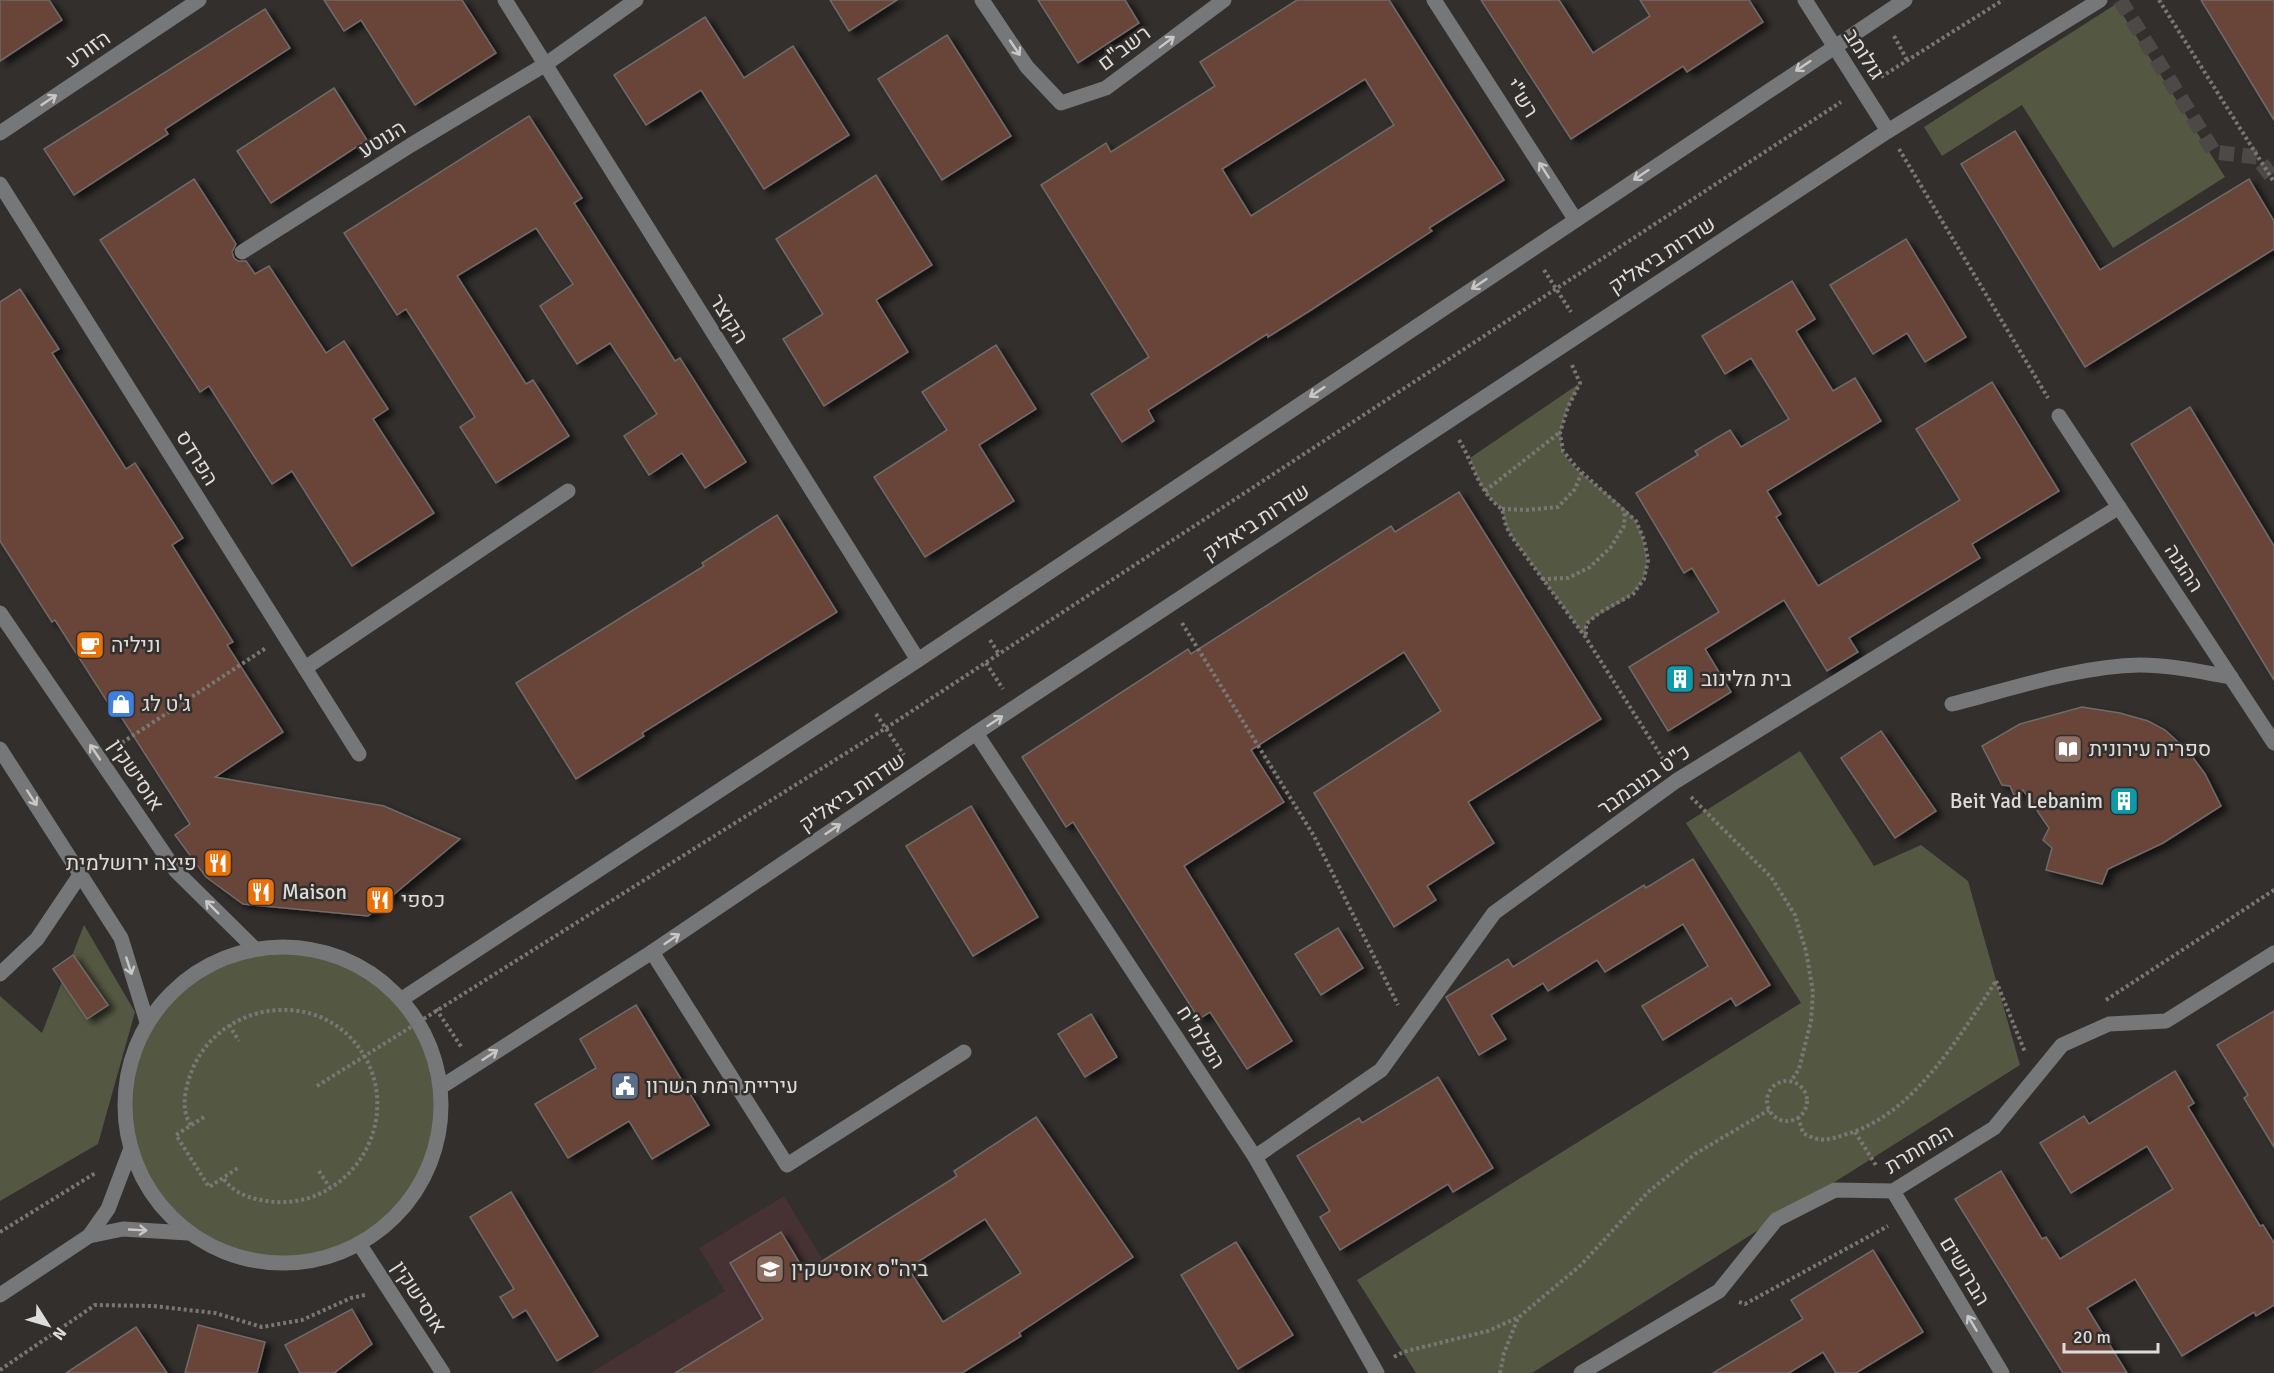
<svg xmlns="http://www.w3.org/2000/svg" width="2274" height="1373" viewBox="0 0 2274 1373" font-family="Signika,Heebo,sans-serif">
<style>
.education{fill:#463133}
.green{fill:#545741}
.building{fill:#674438;stroke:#6f6b69;stroke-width:1.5;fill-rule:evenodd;filter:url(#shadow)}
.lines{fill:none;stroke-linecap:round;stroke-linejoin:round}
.minor-tunnel{stroke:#4c4947;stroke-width:15;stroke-dasharray:15 8;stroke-linecap:butt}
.path{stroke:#7a7775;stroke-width:4;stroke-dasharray:3 3;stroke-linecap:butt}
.minor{stroke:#757778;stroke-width:15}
.oneway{stroke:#c9c8c6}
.labels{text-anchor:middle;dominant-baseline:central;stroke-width:5;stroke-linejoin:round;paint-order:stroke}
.street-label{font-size:21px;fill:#dedcda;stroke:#322f2d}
.poi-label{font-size:21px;fill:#dedcda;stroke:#322f2d;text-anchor:start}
</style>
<defs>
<filter id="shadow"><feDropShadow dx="6" dy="4" stdDeviation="3" flood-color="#0009"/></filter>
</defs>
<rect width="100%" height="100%" fill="#322f2d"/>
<polygon class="education" points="784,1196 891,1373 590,1373 725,1291 699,1248"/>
<g class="green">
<polygon points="2116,4 2225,177 2113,248 2022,105 1942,156 1924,127"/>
<path d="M1580,383C1570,403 1557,425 1562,448C1568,472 1622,498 1636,522C1642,531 1644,542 1646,553C1649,567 1644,584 1632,594C1619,606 1601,611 1586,624V638L1512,537L1506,526L1502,509C1484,496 1477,479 1470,458Z"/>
<polygon points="1800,751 1874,866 1921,845 1968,881 2020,1065 1532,1373 1416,1373 1357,1280 1801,1003 1686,823"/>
<polygon points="84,925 135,1012 98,1144 0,1201 0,996 42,1033"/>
<circle cx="283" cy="1105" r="158"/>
</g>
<g class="building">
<polygon points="0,0 49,0 62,20 0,61"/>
<polygon points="324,0 462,0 496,53 415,105 361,20 344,31"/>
<polygon points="830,0 897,0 849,31"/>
<polygon points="1038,0 1125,0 1139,23 1078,63"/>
<path d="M1297,0H1389L1504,180L1429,228L1432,231L1311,310L1268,337L1267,334L1148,410L1154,421L1122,442L1091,394L1149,357L1041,185L1106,143L1111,152L1215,86L1200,62ZM1365,79L1394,125L1251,216L1222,169Z"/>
<polygon points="1481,0 1559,0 1593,53 1650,16 1640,0 1749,0 1763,22 1687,72 1683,66 1571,139"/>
<polygon points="2201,0 2274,0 2274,120"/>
<polygon points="265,9 290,48 165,129 168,134 74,195 44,149"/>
<polygon points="705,17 744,78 793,46 849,135 764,189 701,90 646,125 614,75"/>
<polygon points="947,35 1011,136 942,180 878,79"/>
<polygon points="334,88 367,140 271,203 237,151"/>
<polygon points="529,116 582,198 574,203 675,361 680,358 746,462 705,488 682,453 649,475 624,436 657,414 610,343 577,364 540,306 573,284 536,228 457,276 526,384 533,380 569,436 496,483 460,427 475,417 406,309 397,315 344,233"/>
<polygon points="2015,131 2100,270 2249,179 2274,221 2274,249 2085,367 1961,164"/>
<polygon points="876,175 932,265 876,300 908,352 824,406 783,339 823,314 776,239"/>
<polygon points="194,179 236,244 232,252 234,258 238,261 246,261 255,274 269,266 326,353 344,341 388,409 373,419 434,513 352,566 292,471 272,484 209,386 200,392 100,240"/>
<polygon points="1906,239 1966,337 1925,362 1907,333 1873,354 1830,285"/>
<polygon points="1792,281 1815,319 1796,331 1833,391 1855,378 1881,421 1767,491 1781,514 1776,517 1818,586 1960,500 1916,429 1992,382 2059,491 1972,544 1980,558 1849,638 1858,652 1827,671 1784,600 1705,649 1731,692 1668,731 1629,667 1719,612 1692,568 1684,573 1636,493 1698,455 1695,451 1730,430 1741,447 1789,419 1751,358 1725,374 1702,336"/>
<polygon points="20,289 59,349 52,353 126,469 135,463 183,538 172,545 233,642 227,645 283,732 215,777 384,806 460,839 368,916 243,904 206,877 175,835 190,824 120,715 117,717 55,620 52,622 0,541 0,302"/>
<polygon points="996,345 1036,409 979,445 1014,501 925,557 874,477 947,430 922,392"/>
<polygon points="2190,407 2274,546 2274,680 2131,444"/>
<polygon points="1459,492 1601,719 1468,802 1494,843 1427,886 1436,900 1394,927 1314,793 1441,711 1404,652 1251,750 1284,802 1184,866 1292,1041 1247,1069 1210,1012 1199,1019 1073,822 1066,827 1022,757 1188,649 1191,654 1391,526 1395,532"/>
<polygon points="777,515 837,612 642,733 644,736 576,779 516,683 704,566 702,563"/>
<polygon points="2082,707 2120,713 2148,721 2165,730 2189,752 2205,774 2221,806 2163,843 2108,869 2102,884 2046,870 2052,848 2043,840 2049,828 2023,790 2014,795 2010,786 2002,785 1982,746 2020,724"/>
<polygon points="1881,731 1936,811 1895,838 1841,758"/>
<polygon points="971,806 1038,917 973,956 906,846"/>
<polygon points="1693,859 1770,985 1736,1006 1731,998 1663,1040 1642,1006 1708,966 1683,924 1605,972 1597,960 1548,991 1543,983 1491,1015 1506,1039 1479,1055 1446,997 1508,959 1513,967 1644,885 1646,888"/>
<polygon points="1338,928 1363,968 1321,995 1295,954"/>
<polygon points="73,955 108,1005 87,1019 53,969"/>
<polygon points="636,1005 709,1125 652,1159 629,1121 568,1158 535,1104 596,1068 580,1039"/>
<polygon points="2274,1011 2274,1147 2244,1098 2248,1095 2217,1045"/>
<polygon points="1091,1014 1117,1057 1085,1077 1058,1034"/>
<polygon points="2175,1071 2194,1103 2188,1107 2260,1226 2263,1225 2274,1243 2274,1305 2256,1316 2254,1312 2182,1356 2135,1279 2087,1308 2127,1373 2063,1373 1955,1199 2001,1171 2042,1239 2046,1237 2060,1259 2173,1189 2147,1146 2071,1193 2040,1143 2084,1116 2089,1124"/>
<polygon points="1438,1077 1493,1168 1453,1192 1448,1184 1340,1250 1320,1217 1330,1211 1297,1156 1359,1118 1362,1123"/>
<path d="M1036,1117L1133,1257L1019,1333L1021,1336L962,1373H675L763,1319L730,1263L781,1232L805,1272L957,1176L954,1171ZM985,1219L1021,1273L943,1322L908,1268Z"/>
<polygon points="511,1192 598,1336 557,1361 526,1310 513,1318 500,1297 514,1289 470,1217"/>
<polygon points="1236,1242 1293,1335 1238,1369 1181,1275"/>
<polygon points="1873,1250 1923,1332 1856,1373 1836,1373 1823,1352 1789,1373 1713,1373 1803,1319 1791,1300"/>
<polygon points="352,1309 372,1344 334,1373 300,1373 285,1345"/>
<polygon points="198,1325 265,1342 257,1373 185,1373"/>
<polygon points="136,1327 167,1373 66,1373"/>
</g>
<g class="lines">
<polyline class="minor-tunnel" points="2120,0 2214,152 2257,157 2274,180"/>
<g class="path">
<polyline points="2159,0 2274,182"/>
<polyline points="1894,36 1907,60"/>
<polyline points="1881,77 2003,0"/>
<polyline points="1899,149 2048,398"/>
<polyline points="1544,270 1571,312"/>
<polyline points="1572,365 1580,383 1568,407 1560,433 1563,451 1577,468 1636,521 1644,540 1648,560 1644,579 1633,594 1599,613 1586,624 1586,638"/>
<path d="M1459,440C1474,464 1478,492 1502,509L1506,526L1512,537L1586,638L1665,762"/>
<polyline points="1485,491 1559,433"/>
<polyline points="1502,509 1527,510 1558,507 1575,489 1582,472"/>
<polyline points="1542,579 1568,578 1590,567 1611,547 1624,526 1625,510"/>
<polyline points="1182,623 1314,836 1398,1005"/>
<polyline points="990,640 999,654"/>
<polyline points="986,663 1003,689"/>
<polyline points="876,714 904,755"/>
<polyline points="117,746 266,648"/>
<polyline points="1691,797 1771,877 1795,915 1806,951 1813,992 1811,1021 1799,1069 1791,1081"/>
<polyline points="1996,981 2025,1052"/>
<polyline points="2106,1000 2274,890"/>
<polyline points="436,1009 462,1048"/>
<polyline points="229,1025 239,1041"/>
<circle cx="1787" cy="1101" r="20"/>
<polyline points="317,1086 886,728 1841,102"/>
<polyline points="204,1117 176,1135 209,1187 238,1168"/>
<path d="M1798,1117L1803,1133C1821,1143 1828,1140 1847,1134C1914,1114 1959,1037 1996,981"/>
<path d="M191,1125C182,1112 184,1097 188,1082C210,1001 322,982 365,1057C405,1129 342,1217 261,1200C245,1197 232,1191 223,1178"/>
<polyline points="1855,1132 1877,1167"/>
<polyline points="319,1171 330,1188"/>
<polyline points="0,1232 97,1172"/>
<polyline points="1739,1302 1745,1304 1888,1226"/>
<polyline points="1394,1357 1403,1352 1488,1331 1519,1317 1581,1265 1648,1192 1695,1154 1769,1110"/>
<polyline points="0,1370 95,1305 153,1306 215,1313 262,1327 302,1320 351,1298 365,1295"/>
<polyline points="1500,1373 1504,1353 1518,1318"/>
</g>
<g class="minor">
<polyline points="505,0 918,660"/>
<polyline points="982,0 1027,67 1061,103 1106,88 1224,0"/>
<polyline points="1434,0 1575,219"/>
<polyline points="1805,0 1888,131"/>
<polyline points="0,133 199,0"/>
<polyline points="0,184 359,754"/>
<polyline points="242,252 411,145 546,64 636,0"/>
<polyline points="2059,416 2274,743"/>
<polyline points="0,613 176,871 254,948"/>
<polyline points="305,668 568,491"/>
<path d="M1952,704C2011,689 2079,666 2140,665C2171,665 2201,672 2231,677"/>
<polyline points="976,733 1255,1157 1377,1373"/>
<polyline points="0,749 121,938 147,1022"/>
<circle cx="283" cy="1105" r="158"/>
<polyline points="652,952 787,1165 964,1052"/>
<polyline points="0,974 37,939 80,875"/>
<polyline points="402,999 918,660 1905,0"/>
<polyline points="441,1087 652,952 976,733 1888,131 2100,0"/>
<polyline points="1255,1157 1381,1070 1494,913 1676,781 2119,507"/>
<polyline points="1893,1191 2002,1373"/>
<polyline points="89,1236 123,1229 188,1233"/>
<polyline points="360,1245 443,1373"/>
<polyline points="0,1295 89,1236 108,1209 130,1151"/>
<polyline points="1581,1373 1719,1291 1776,1220 1835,1190 1893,1191 1994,1128 2062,1045 2109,1024 2166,1021 2274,953"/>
</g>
</g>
<defs><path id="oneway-shaft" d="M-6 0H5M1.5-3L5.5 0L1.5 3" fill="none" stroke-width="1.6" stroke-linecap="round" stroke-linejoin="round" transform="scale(1.5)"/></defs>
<g class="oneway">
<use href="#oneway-shaft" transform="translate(1167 42) rotate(-37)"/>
<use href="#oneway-shaft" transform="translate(1015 48) rotate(56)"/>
<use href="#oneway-shaft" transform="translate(1803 66) rotate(146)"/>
<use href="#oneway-shaft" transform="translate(49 100) rotate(-34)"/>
<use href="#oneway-shaft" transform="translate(1544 170) rotate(-123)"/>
<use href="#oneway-shaft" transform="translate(1641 175) rotate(146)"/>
<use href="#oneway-shaft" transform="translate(1479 284) rotate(146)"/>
<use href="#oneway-shaft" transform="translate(1317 392) rotate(146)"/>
<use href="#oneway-shaft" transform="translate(995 721) rotate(-33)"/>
<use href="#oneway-shaft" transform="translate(95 752) rotate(-124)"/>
<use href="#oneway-shaft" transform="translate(32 798) rotate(57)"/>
<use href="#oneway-shaft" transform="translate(833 829) rotate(-34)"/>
<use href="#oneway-shaft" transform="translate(212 907) rotate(-135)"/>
<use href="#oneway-shaft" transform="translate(672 939) rotate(-34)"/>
<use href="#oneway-shaft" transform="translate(129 966) rotate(72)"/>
<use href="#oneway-shaft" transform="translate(490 1055) rotate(-33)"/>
<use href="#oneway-shaft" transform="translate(138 1230) rotate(3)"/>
<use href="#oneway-shaft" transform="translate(1972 1323) rotate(-121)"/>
</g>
<defs>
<g id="cafe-square" transform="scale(1.5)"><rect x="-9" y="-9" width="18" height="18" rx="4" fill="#e8710a" stroke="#322f2d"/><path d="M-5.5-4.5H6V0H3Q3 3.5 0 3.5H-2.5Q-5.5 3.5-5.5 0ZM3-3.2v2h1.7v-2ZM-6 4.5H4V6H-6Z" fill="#fff"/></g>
<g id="building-square" transform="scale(1.5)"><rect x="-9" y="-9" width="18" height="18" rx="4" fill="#0f9aa8" stroke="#322f2d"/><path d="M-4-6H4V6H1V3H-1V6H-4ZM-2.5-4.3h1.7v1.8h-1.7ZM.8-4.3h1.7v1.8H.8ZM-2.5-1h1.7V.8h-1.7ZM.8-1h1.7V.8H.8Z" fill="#fff"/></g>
<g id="shop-square" transform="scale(1.5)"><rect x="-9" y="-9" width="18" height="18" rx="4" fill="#3f7fe0" stroke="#322f2d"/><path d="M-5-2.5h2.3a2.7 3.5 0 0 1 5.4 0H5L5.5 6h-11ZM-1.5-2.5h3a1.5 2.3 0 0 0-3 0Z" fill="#fff"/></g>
<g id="library-square" transform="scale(1.5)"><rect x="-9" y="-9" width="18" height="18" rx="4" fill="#8d6e63" stroke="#322f2d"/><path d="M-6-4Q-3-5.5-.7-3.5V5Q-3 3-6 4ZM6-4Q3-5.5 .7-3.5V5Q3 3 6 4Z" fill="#fff"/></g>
<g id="restaurant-square" transform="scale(1.5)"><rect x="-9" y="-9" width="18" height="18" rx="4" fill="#e8710a" stroke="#322f2d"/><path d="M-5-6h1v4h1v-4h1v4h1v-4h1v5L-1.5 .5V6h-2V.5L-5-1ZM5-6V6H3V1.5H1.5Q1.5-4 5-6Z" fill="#fff"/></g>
<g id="civic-square" transform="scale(1.5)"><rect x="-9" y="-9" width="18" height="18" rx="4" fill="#5c6f8a" stroke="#322f2d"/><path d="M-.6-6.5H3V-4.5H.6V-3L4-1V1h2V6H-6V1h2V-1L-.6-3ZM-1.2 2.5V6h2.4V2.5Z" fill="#fff"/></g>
<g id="school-square" transform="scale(1.5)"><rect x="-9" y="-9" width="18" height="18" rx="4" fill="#8d6e63" stroke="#322f2d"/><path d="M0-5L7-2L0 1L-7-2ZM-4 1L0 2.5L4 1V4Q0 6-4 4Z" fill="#fff"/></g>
</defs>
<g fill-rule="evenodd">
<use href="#cafe-square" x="90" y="645"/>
<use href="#building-square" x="1680" y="679"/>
<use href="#shop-square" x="121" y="704"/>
<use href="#library-square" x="2068" y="749"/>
<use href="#building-square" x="2124" y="801"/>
<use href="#restaurant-square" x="218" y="863"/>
<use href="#restaurant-square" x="261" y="892"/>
<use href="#restaurant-square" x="380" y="900"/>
<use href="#civic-square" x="625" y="1086"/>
<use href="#school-square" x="770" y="1269"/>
</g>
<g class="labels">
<g class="street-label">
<text transform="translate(1124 48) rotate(-37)">רשב"ם</text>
<text transform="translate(88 49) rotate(-34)">הזורע</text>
<text transform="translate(1864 54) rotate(57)">גולומב</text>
<text transform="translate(1522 98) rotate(57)">רש"י</text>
<text transform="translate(382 139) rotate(-32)">הנוטע</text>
<text transform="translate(1662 255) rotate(-33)">שדרות ביאליק</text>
<text transform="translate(729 319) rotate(58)">הקוצר</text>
<text transform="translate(197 458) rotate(58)">הפרדס</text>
<text transform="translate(1256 522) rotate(-33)">שדרות ביאליק</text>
<text transform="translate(2184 568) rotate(57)">ההגנה</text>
<text transform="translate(136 775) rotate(56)">אוסישקין</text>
<text transform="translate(1644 780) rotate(-35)">כ"ט בנובמבר</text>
<text transform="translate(852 792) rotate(-34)">שדרות ביאליק</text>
<text transform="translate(1201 1037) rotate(57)">הפלמ"ח</text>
<text transform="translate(1919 1149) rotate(-31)">המחתרת</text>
<text transform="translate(1965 1271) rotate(59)">הברושים</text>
<text transform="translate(419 1297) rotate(57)">אוסישקין</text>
</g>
<g class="poi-label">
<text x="111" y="645">וניליה</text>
<text x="1701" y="679">בית מלינוב</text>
<text x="142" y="704">ג'ט לג</text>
<text x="2089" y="749">ספריה עירונית</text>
<text x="2103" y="801" text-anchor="end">Beit Yad Lebanim</text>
<text x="197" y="863" text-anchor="end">פיצה ירושלמית</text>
<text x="282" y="892">Maison</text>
<text x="401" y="900">כספי</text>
<text x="646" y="1086">עיריית רמת השרון</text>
<text x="791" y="1269">ביה"ס אוסישקין</text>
</g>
</g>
<g transform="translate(48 1325) rotate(127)" stroke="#322f2d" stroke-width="4.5" paint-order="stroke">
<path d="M0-4.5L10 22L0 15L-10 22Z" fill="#dedcda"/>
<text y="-9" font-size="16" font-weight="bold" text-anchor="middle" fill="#dedcda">N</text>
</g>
<path d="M2064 1343v9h94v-9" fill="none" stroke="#dedcda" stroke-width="3"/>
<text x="2073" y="1343" font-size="18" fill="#dedcda" stroke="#322f2d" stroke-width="4.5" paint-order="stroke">20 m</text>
</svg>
